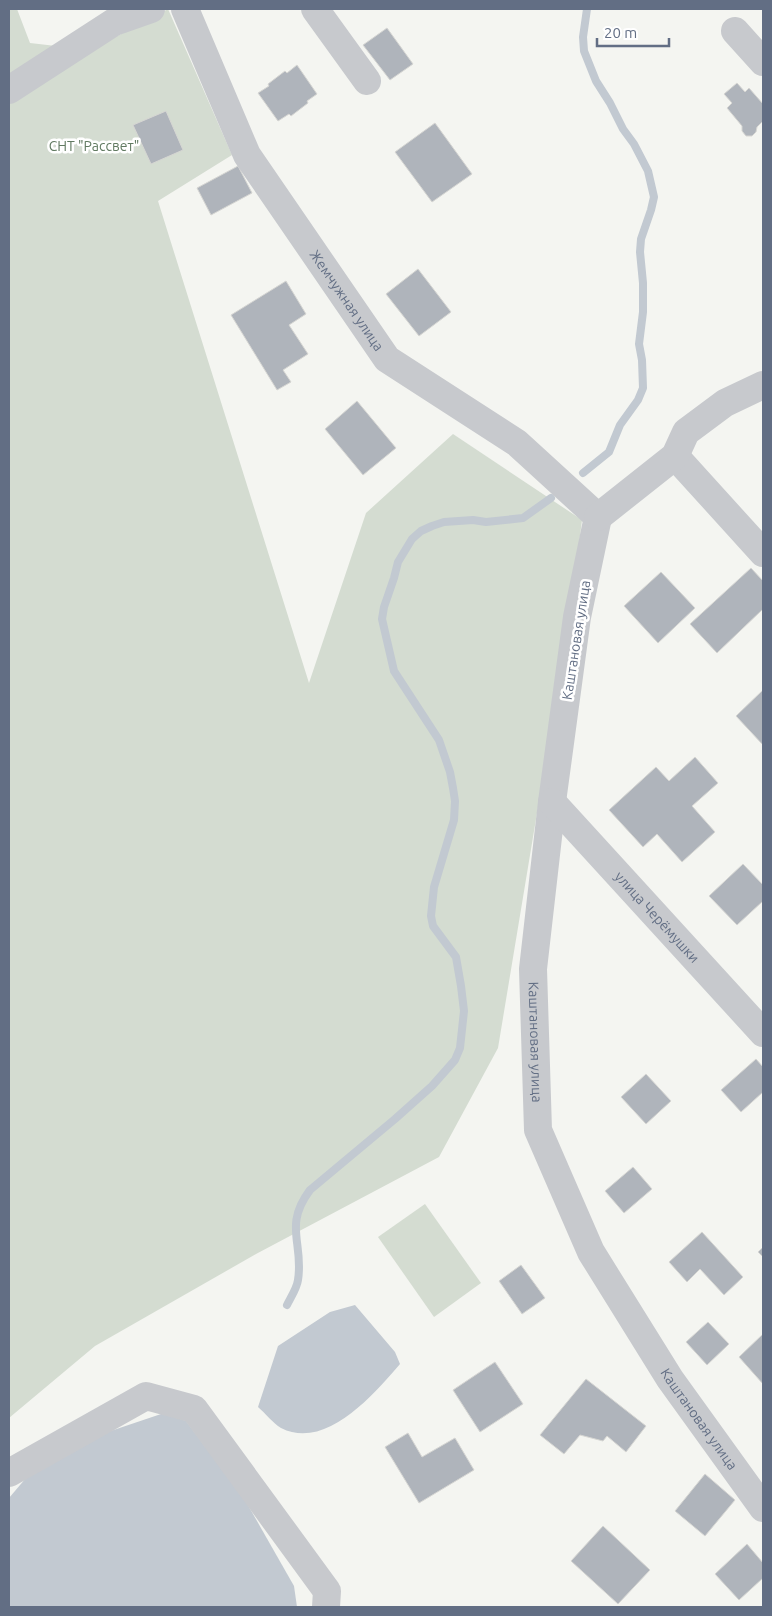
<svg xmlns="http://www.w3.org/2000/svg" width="772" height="1616" viewBox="0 0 772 1616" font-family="Ubuntu,sans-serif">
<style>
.green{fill:#d4dcd1}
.water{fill:#c2c9d1}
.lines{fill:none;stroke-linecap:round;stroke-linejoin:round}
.stream{stroke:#c2c9d1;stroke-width:8}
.building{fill:#afb4bb;stroke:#d6d6d3}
.minor{stroke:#c7c9cd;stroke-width:28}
.labels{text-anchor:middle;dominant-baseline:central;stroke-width:5;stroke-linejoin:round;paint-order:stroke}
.park-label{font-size:14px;fill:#617a61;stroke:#fff}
.street-label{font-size:14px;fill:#626e84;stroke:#fff}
</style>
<rect width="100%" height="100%" fill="#f4f5f1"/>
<g class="green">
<polygon points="9,9 17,9 30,43 91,50 168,9 232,155 158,201 309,683 366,513 453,434 582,520 571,608 498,1048 439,1157 256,1254 95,1346 9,1418"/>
<polygon points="425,1204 481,1283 434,1317 378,1237"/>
</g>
<g class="water">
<path d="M355,1305L395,1352L400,1364C374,1394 326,1451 281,1428C273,1423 265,1413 258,1407L278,1346L330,1312Z"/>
<polygon points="164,1413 186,1421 245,1500 294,1586 297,1607 9,1607 9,1498 26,1478 81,1441"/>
</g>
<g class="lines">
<g class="stream">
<polyline points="583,473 609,452 620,425 638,400 643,388 642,360 639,344 643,312 643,283 640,252 641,239 651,210 654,197 648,171 634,144 623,129 610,103 596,81 584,51 583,37 587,9"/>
<path d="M287,1305C291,1297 297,1288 298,1280C304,1243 283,1226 310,1190L395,1119L432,1086L455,1060L460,1048L464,1011L461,986L456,957L433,926L431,916L434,887L454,820L455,801L453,788L450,772L439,740L394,671L382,619L384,607L394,578L398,562L412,539L421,531L432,526L444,522L473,520L486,522L523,518L551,498"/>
</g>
</g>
<g class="building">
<polygon points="387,28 413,64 390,80 363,45"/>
<polygon points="297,65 317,94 307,101 308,103 291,116 289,114 278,121 258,93 269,86 268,84 285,71 287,73"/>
<polygon points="737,83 745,92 749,88 763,104 763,121 757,127 756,132 752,136 746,136 742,131 742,126 727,108 732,103 724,94"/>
<polygon points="166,111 183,150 151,164 133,125"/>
<polygon points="435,123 472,174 432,202 395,152"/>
<polygon points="238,166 252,193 211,215 197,188"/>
<polygon points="418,269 451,312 419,336 386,294"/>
<polygon points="286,281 306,314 289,325 308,354 283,370 291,382 277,390 231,315"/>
<polygon points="357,401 396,448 363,475 325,429"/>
<polygon points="751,568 763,581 763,609 717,653 690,624"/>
<polygon points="661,572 695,608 658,643 624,606"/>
<polygon points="763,690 763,745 736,716"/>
<polygon points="695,757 718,783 692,806 715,832 682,862 657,834 643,847 609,810 656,767 669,781"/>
<polygon points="743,864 763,885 763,901 737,925 709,896"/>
<polygon points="756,1059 763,1067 763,1092 741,1112 721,1090"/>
<polygon points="646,1074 671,1101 646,1124 621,1097"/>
<polygon points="633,1167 652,1189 624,1213 605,1191"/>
<polygon points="702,1232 743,1277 724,1295 700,1269 687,1282 669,1262"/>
<polygon points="763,1247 763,1257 758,1252"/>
<polygon points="521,1265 545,1298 522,1314 499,1281"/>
<polygon points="708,1322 729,1344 707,1365 686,1342"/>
<polygon points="763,1334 763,1384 739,1357"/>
<polygon points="495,1362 523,1404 480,1432 453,1390"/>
<polygon points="586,1379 646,1426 626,1452 607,1436 603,1441 580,1435 564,1454 540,1435"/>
<polygon points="408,1433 422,1457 455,1438 474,1470 419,1503 385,1447"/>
<polygon points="705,1474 735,1500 705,1536 675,1511"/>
<polygon points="603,1526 650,1570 618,1604 571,1561"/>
<polygon points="747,1544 763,1563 763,1578 739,1600 715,1574"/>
</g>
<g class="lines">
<g class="minor">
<path id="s1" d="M185,9L247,155L387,359L517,443L598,517"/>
<polyline points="315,9 367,81"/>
<polyline points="735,31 763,62"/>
<polyline points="9,90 114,22 151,9"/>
<polyline points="675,456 763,553"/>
<path id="s2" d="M598,517L577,617L552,802L533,969L538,1130L591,1252L670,1379L763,1508"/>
<polyline points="598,517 675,456 686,432 725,403 763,385"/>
<path id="s3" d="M552,802L763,1033"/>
<polyline points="9,1473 146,1396 194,1409 327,1591 326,1607"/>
</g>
</g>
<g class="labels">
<g class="park-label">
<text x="94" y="146">СНТ "Рассвет"</text>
</g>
<g class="street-label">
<text stroke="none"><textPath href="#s1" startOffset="335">Жемчужная улица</textPath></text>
<text transform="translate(576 640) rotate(-81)">Каштановая улица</text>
<text stroke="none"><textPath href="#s3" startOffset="156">улица Черёмушки</textPath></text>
<text stroke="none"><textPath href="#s2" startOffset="530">Каштановая улица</textPath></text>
<text stroke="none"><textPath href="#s2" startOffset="950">Каштановая улица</textPath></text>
</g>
</g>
<rect width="772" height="1616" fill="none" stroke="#626e84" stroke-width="20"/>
<path d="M597 38v8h72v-8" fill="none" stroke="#626e84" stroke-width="2.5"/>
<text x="604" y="38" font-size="15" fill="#626e84" stroke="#ffffff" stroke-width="4" paint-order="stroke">20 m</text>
</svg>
